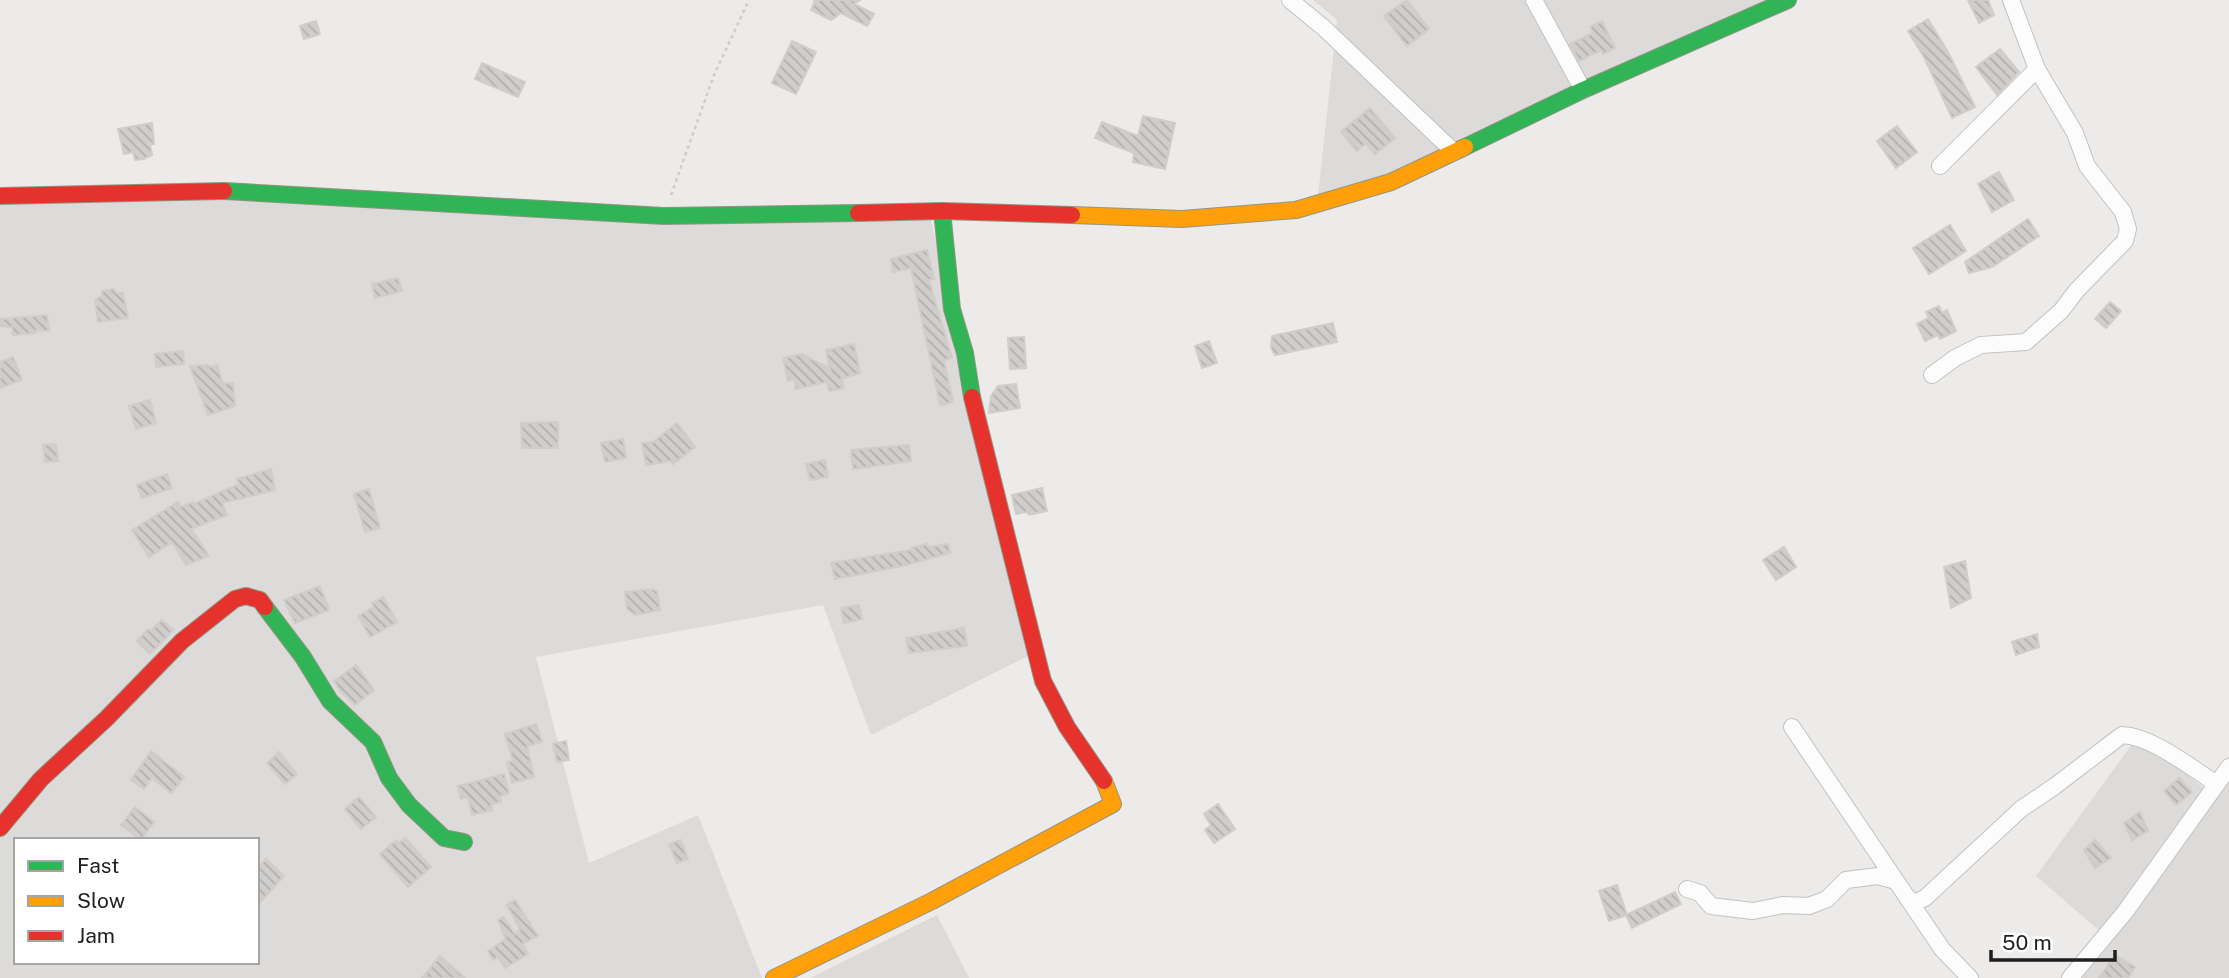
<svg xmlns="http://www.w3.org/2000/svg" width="2229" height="978" viewBox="0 0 2229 978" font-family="'Public Sans',sans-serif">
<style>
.residential{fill:#dcdbda;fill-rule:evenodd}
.building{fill:url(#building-back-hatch);stroke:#d0cdca;stroke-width:2}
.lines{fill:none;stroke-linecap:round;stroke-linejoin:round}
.street-casing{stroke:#c3c2c1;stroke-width:18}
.fast-casing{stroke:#939583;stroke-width:18}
.slow-casing{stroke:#939583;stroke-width:18}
.jam-casing{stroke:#939583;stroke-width:18}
.path{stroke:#d5cac8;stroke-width:2.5;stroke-dasharray:3.5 3.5;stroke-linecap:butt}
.street{stroke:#fcfcfc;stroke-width:16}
.fast{stroke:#30b455;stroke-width:16}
.slow{stroke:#ff9f0a;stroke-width:16}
.jam{stroke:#e5322d;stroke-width:16}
</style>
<defs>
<pattern id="building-back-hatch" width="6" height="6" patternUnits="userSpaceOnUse" patternTransform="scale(1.75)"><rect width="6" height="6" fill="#d0cecc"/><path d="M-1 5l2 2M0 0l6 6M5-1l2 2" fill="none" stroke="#b2b0af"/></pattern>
</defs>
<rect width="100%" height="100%" fill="#edebe9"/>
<g class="residential">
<polygon points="1313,0 1770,0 1389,175 1318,196 1337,20"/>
<path d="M222,200L931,220L1028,656L871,735L823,605L536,657L589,863L698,815L762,978H0V205ZM16,840H257V962H16Z"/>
<polygon points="2138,736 2214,796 2229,776 2229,978 2077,978 2109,939 2036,876"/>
<polygon points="937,915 969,978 810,978"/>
</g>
<g class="building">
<polygon points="813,0 860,0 854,4 874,14 867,26 841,13 831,20 811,10 815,1"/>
<polygon points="1407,0 1429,29 1407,46 1384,16"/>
<polygon points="1968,0 1988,0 1994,15 1979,23"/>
<polygon points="1928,19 1948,52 1975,107 1952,118 1924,57 1908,31"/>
<polygon points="316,21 320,34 304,39 300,26"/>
<polygon points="1602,21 1615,48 1603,54 1601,50 1579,61 1570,44 1593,33 1590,27"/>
<polygon points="792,41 816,52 796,94 772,83"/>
<polygon points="2000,49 2019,72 1997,95 1976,67"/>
<polygon points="482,63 525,82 518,97 475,79"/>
<polygon points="1370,108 1395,138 1375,154 1366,143 1357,151 1341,132"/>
<polygon points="1143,116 1175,123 1165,169 1133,162 1134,153 1095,138 1102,122 1138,136"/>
<polygon points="152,123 154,144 150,144 152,155 144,159 135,160 133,152 124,154 118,129"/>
<polygon points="1897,126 1917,152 1896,168 1877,141"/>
<polygon points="1999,172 2014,200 1992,212 1978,184"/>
<polygon points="2028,219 2039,236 1992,267 1969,273 1965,262"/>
<polygon points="1950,225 1966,251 1929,274 1913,248"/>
<polygon points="927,250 934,279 929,280 952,358 944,360 953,402 940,405 911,268 893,272 891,259"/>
<polygon points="398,278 402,291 375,298 372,284"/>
<polygon points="114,289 116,293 123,293 128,318 98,322 95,300 102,296 102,291"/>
<polygon points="2110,302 2121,311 2106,328 2095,319"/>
<polygon points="1939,306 1942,313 1947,310 1956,331 1940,339 1938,335 1925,341 1917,324 1929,318 1926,312"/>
<polygon points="47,315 49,331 36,330 36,333 13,335 12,327 0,326 0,319"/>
<polygon points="1333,323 1337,342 1275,355 1271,348 1272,336"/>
<polygon points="1024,337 1026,368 1010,369 1008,338"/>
<polygon points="1209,341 1217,363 1202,368 1195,346"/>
<polygon points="854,344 860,373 841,379 844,388 829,391 827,382 796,389 794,379 788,381 783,358 802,354 830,369 826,350"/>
<polygon points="183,351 184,364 156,367 155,354"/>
<polygon points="13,357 22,380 0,388 0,362"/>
<polygon points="208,365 210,367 217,365 223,384 233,383 235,406 208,415 190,366"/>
<polygon points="1016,384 1020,408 989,413 991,396 998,386"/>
<polygon points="150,400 156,423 136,429 129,406"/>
<polygon points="558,422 558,448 522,448 521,423"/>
<polygon points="677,423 695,447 673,464 671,461 646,465 642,443 653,442"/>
<polygon points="623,439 626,458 605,462 601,443"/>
<polygon points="56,444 58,461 45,462 43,445"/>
<polygon points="909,445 911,461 853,469 851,450"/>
<polygon points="825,460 828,477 810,480 806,464"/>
<polygon points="271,469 275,490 222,503 227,515 191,529 209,556 186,565 172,542 149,557 132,530 178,502 180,507 193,502 194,504 239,484 237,479"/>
<polygon points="167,474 172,488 142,498 137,485"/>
<polygon points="1042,488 1047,511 1029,515 1027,512 1016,514 1012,495"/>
<polygon points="369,489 380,528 365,532 354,494"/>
<polygon points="927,544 928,547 948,544 950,553 902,566 835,579 831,563 911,550 911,548"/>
<polygon points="1784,547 1796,567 1776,580 1763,560"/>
<polygon points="1965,561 1971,598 1951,608 1944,567"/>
<polygon points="320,586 329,610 295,623 284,600"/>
<polygon points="652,589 657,591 660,610 635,615 627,609 625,592"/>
<polygon points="383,597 397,622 370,637 358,616 374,607 372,603"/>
<polygon points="859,605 862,619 844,623 841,608"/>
<polygon points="162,620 173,630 150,654 137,641 148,629 150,631"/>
<polygon points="964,628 967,646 909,653 906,638"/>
<polygon points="2037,634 2039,647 2016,655 2012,642"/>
<polygon points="356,665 374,690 355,705 341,692 334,681"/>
<polygon points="536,724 542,742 527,746 534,777 512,783 507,762 513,761 505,734"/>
<polygon points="566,741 569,760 557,762 553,744"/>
<polygon points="151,751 184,777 171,793 152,778 144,789 131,780"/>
<polygon points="279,752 297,774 285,784 267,763"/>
<polygon points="504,774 509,793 500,796 501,802 491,804 492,810 472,815 468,797 461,799 458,786"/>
<polygon points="2179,778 2192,792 2176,805 2164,791"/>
<polygon points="359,797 376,817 361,829 345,809"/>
<polygon points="1218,804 1235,829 1214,843 1205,830 1211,825 1204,814"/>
<polygon points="135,807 154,822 141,840 121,825"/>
<polygon points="2140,812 2148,831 2132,840 2124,823"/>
<polygon points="405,838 431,867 408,887 380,854 396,840 399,843"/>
<polygon points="681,840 688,859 677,863 669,844"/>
<polygon points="2095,840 2111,858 2095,868 2084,850"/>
<polygon points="266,859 284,876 257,906 257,868"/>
<polygon points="1617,885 1627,915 1609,921 1599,891"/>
<polygon points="1675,892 1681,904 1632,928 1626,915"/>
<polygon points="515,900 538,936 522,944 528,954 505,968 498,957 493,960 488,951 506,939 498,920 504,917 515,934 520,930 507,905"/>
<polygon points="2115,955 2135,967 2128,978 2099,978"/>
<polygon points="440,956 465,978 422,978"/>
</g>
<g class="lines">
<g class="street-casing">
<g id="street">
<polyline points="1290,0 1324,28 1454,152"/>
<polyline points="1534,0 1583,90"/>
<polyline points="1940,166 2037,69"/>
<polyline points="1932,375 1955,358 1981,345 2026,342 2061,311 2077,290 2125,241 2128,229 2123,212 2087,166 2075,133 2037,69 2011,0"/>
<polyline points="1792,727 1942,949 1970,978"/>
<polyline points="1687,889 1700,893 1711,906 1753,911 1783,905 1809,906 1827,899 1846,880 1878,876 1896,881"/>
<path d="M1908,899L1916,902L1925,898L2021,809L2055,786L2122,735C2152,736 2191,768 2217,784"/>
<polyline points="2070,978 2125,912 2229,767"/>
</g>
</g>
<g class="fast-casing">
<g id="fast">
<polyline points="1465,147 1583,90 1788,0"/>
<polyline points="224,191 664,216 858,213"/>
<polyline points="942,211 952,309 965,353 972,397"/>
<polyline points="265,607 303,657 330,701 373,742 389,778 409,805 444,838 464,842"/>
</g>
</g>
<g class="slow-casing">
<g id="slow">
<polyline points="1072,215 1182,219 1296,210 1391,182 1465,147"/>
<polyline points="774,978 932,901 1113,804 1104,781"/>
</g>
</g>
<g class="jam-casing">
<g id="jam">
<polyline points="0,196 224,191"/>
<polyline points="858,213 942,211 1072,215"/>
<polyline points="972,397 1043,681 1067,727 1104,781"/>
<polyline points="0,828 41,779 107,718 182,641 235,599 246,596 260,600 265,607"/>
</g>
</g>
<polyline class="path" points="671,195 714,75 749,0"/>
<use href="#street" class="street"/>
<use href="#fast" class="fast"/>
<use href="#slow" class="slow"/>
<use href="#jam" class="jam"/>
</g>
<rect x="14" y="838" width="245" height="126" fill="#ffffff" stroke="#a5a5a5" stroke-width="2"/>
<rect x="28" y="861" width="35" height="10" fill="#30b455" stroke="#a5a5a5" stroke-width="2"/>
<text x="77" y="873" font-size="21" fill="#1f1f1f">Fast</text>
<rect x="28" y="896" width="35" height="10" fill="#ff9f0a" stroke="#a5a5a5" stroke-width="2"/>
<text x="77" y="908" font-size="21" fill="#1f1f1f">Slow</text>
<rect x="28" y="931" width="35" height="10" fill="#e5322d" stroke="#a5a5a5" stroke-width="2"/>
<text x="77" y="943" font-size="21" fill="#1f1f1f">Jam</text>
<path d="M1991 950v10h124v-10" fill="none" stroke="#1f1f1f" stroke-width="3.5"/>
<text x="2002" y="950" font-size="21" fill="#1f1f1f" stroke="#ffffff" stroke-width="5" paint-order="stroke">50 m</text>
</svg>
